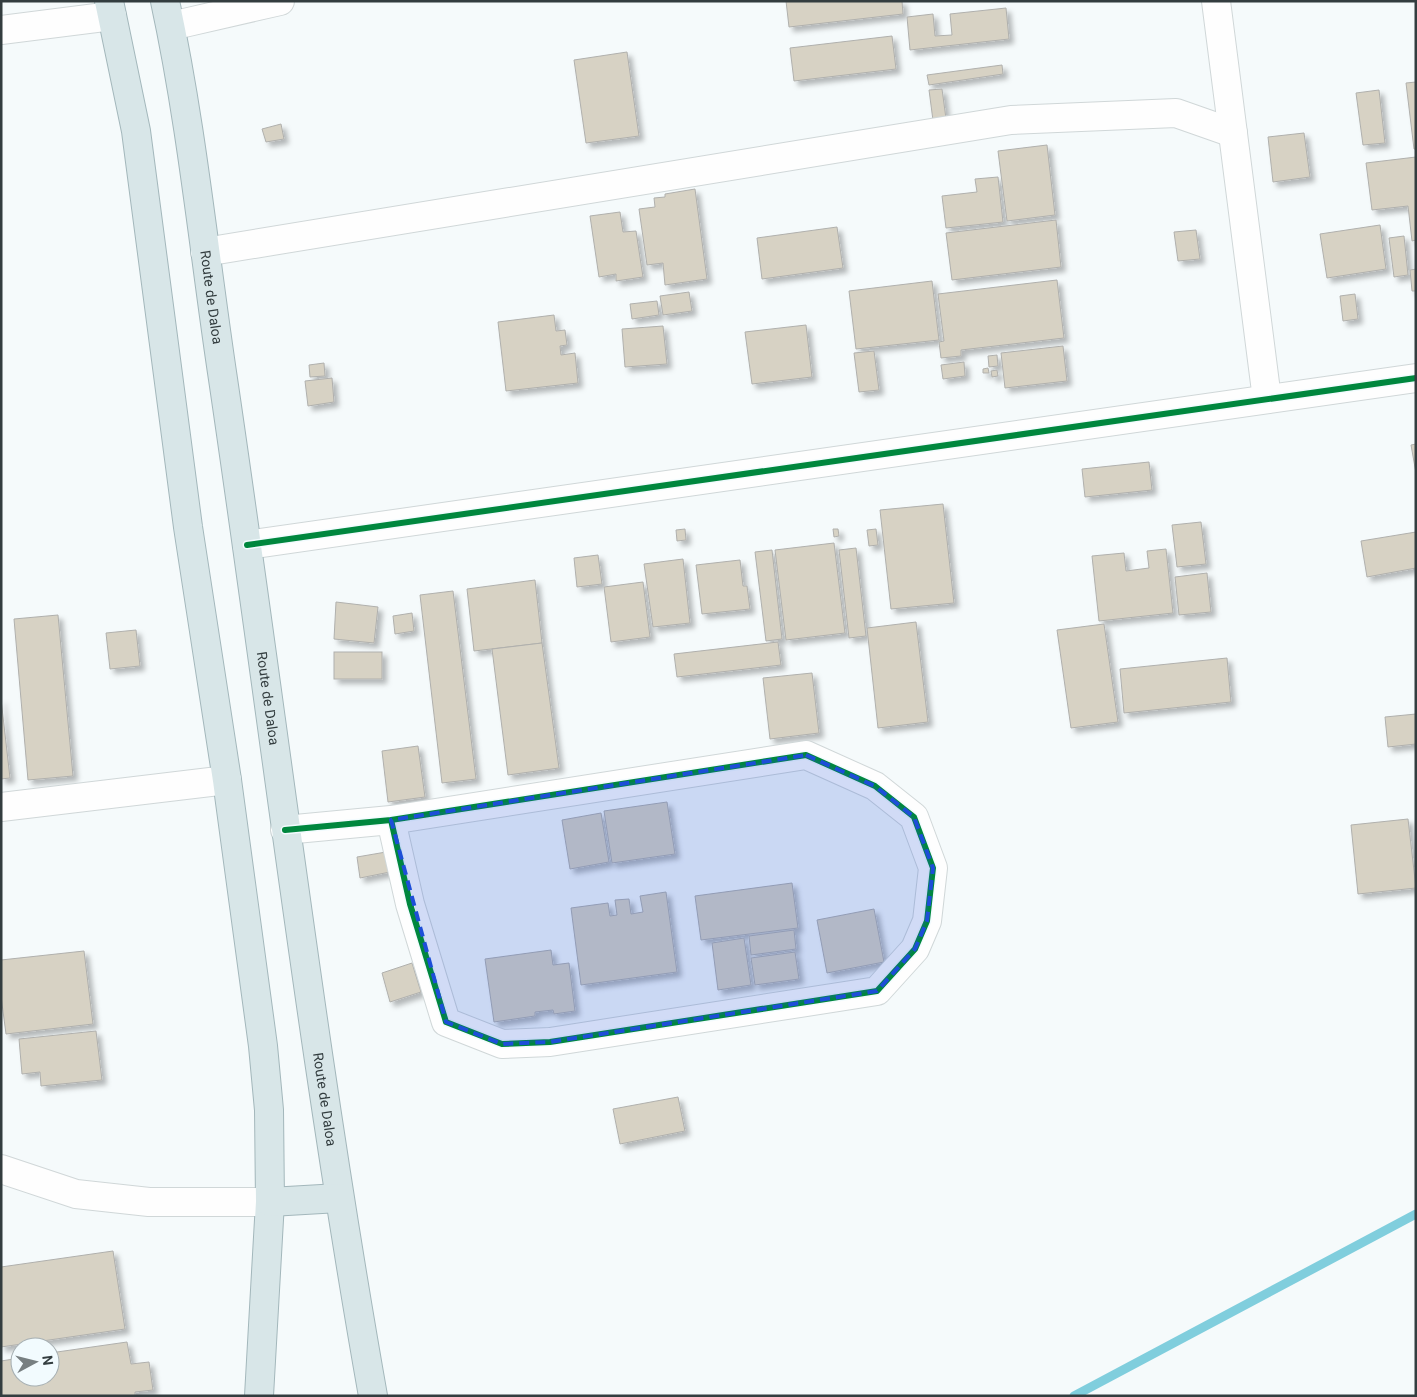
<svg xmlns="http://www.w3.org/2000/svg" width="1417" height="1397" viewBox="0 0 1417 1397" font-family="Roboto,sans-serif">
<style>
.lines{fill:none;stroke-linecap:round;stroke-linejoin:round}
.stream{stroke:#80cedd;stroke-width:9}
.building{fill:#d7d2c4;stroke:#b0b0ad;filter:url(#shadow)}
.minor-casing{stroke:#d0d7d8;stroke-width:30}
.trunk-casing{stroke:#a3b7bb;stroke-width:30}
.minor{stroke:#fefefe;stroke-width:28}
.trunk{stroke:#d8e6e8;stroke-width:28}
.cycleway-casing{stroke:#f2fbfe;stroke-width:9}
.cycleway{stroke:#00873e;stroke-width:6}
.marked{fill:#1d4ed8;fill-opacity:0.2;stroke:#1d4ed8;stroke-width:4;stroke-dasharray:10 6;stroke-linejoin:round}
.labels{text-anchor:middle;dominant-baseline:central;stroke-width:4;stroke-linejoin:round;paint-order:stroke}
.street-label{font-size:14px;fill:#333d3f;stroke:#f2fbfe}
</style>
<defs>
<filter id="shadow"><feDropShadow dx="4.5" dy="4.5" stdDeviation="2.5" flood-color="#0004"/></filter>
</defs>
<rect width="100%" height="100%" fill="#f5fafb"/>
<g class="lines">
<polyline class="stream" points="1074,1396 1416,1214"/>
</g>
<g class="building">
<polygon points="786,1 902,1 903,14 789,27"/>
<polygon points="1006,8 1009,39 910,50 907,17 933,14 935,36 952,35 950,14"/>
<polygon points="892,36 896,69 794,81 790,48"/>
<polygon points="627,52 639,136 586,143 574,60"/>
<polygon points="1002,65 1003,74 929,85 927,75"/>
<polygon points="1416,82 1416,149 1414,149 1406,83"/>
<polygon points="942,89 947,126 934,128 929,90"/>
<polygon points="1379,90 1385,143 1363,145 1356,93"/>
<polygon points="281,124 284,139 266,142 262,129"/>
<polygon points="1304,133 1310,177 1273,182 1268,137"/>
<polygon points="1047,145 1055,215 1007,221 998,151"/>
<polygon points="1416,157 1416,240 1412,241 1408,206 1372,210 1366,163"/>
<polygon points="998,177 1003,222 946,228 942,196 977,192 975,179"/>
<polygon points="695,189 707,279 665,285 663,263 647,265 639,209 655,207 654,198 665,197 665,194"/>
<polygon points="620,212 623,232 636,231 643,277 616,281 616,274 599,277 590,216"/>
<polygon points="1056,220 1061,267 952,280 946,233"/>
<polygon points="1380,225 1386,269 1327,278 1320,234"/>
<polygon points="837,227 843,268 762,279 757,238"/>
<polygon points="1196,230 1200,259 1178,261 1174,232"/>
<polygon points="1404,236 1408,275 1394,277 1389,238"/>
<polygon points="1416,269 1416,291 1412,291 1410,270"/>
<polygon points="1057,280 1064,338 961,350 961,356 941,358 939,342 944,341 938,294"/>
<polygon points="932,281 939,340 856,349 849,291"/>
<polygon points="689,292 692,311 663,315 660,296"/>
<polygon points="1355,294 1358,319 1343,321 1340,296"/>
<polygon points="657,301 659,315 632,319 630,304"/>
<polygon points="554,315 556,331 565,330 567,345 560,346 561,355 575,353 578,383 506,391 498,322"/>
<polygon points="806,325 812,377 752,384 745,332"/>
<polygon points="663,326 667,364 625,367 622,329"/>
<polygon points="1063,346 1067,381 1005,388 1001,353"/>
<polygon points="874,351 879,390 859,392 854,353"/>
<polygon points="997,355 998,366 989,367 988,356"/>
<polygon points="964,362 965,376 943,379 941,365"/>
<polygon points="324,363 325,376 310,377 309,365"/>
<polygon points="988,368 989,373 983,373 983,369"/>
<polygon points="997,370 998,376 992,377 991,371"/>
<polygon points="332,378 334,402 308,406 305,381"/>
<polygon points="1416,444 1416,473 1411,445"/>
<polygon points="1149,462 1152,490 1085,497 1082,469"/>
<polygon points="943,504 954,603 891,609 880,510"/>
<polygon points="1201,522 1206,564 1177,567 1172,525"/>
<polygon points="685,529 686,540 677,541 676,530"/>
<polygon points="833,529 838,529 839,536 834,537"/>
<polygon points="876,529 878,545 869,546 867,530"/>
<polygon points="1416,532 1416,568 1367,577 1361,541"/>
<polygon points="834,543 845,633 786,640 775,550"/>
<polygon points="856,548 866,636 849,638 839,550"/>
<polygon points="1166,549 1173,613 1099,621 1092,556 1124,553 1126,571 1149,568 1147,551"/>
<polygon points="772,550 782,639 766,641 755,552"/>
<polygon points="598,555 602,584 577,587 574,558"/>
<polygon points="683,559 690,623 653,627 644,564"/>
<polygon points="740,560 743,586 747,586 750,609 702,614 696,565"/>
<polygon points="1207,573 1211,612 1179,615 1175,577"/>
<polygon points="535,580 542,643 474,651 467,589"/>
<polygon points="643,582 650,637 611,642 604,587"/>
<polygon points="453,591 476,779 442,783 420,595"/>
<polygon points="336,602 378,607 374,643 334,639"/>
<polygon points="412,613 414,631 395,634 393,616"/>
<polygon points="58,615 73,776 28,780 14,619"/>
<polygon points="916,622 928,722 878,728 867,628"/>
<polygon points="1104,624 1118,722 1071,728 1057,630"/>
<polygon points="136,630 140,666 110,669 106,633"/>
<polygon points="778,642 781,665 677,677 674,654"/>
<polygon points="542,643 559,768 508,775 492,649"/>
<rect x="334" y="652" width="48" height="27"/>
<polygon points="1227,658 1231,702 1124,713 1120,669"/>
<polygon points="812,673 819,733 770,739 763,678"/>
<polygon points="1,699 10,778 1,779"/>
<polygon points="1416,714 1416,744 1388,747 1385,717"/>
<polygon points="418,746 425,797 388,802 382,751"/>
<polygon points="667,802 675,854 612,863 604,811"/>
<polygon points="601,813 609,862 570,869 562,820"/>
<polygon points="1408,819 1416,888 1358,894 1351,825"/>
<polygon points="386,852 390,872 360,878 357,857"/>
<polygon points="792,883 798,928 701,940 695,896"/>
<polygon points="666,892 677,972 581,985 571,908 608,903 610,916 617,915 615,900 629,899 631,914 643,912 640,896"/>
<polygon points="874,909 884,962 827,973 817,920"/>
<polygon points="794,930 796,949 751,955 749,936"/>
<polygon points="744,938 751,985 718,990 712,943"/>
<polygon points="551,950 553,965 569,963 575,1011 554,1014 553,1010 535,1012 535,1016 494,1022 485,959"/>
<polygon points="84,951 93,1024 6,1034 1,996 1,960"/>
<polygon points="795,952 799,979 755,985 751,958"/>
<polygon points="412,963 421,992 390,1002 382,973"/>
<polygon points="96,1031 102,1080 41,1086 40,1072 22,1074 19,1039"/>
<polygon points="678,1097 685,1131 620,1144 613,1109"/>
<polygon points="113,1251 125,1329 1,1347 1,1267"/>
<polygon points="127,1342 131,1364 149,1362 153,1390 135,1392 135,1396 1,1396 1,1361 20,1358 20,1377 50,1377 50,1353"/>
</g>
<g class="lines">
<g class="minor-casing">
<g id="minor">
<polyline points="1216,1 1267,399"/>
<polyline points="171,26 280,1"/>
<polyline points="1,30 112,16"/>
<polyline points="205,252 1011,120 1176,113 1233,133"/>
<polyline points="247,545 1416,378"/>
<polyline points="1,807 227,780"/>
<polyline points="285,830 391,820 410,904 446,1022 502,1044 550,1042 877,991 915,949 927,921 933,868 914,817 875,786 806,755 391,820"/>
<polyline points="1,1169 76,1194 149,1202 270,1202"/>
</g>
</g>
<g class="trunk-casing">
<g id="trunk">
<polyline points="109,1 136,131 188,527 227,780 263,1046 269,1110 270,1202 259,1396"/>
<path id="s1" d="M165,1C192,126 204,253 223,379C273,718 313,1058 373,1396"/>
<polyline points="270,1202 339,1198"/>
</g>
</g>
<use href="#minor" class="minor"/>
<use href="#trunk" class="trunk"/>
<g class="cycleway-casing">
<g id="cycleway">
<polyline points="247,545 1416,378"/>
<polyline points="285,830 391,820 410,904 446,1022 502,1044 550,1042 877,991 915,949 927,921 933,868 914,817 875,786 806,755 391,820"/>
</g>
</g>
<use href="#cycleway" class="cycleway"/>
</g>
<path class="marked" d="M806,755L875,786L914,817L933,868L927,921L915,949L877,991L550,1042L502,1044L446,1022L391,820Z"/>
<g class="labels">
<g class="street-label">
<text stroke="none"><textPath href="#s1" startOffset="300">Route de Daloa</textPath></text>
<text stroke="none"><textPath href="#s1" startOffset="705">Route de Daloa</textPath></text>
<text stroke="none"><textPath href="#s1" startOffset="1110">Route de Daloa</textPath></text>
</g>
</g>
<rect width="1417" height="1397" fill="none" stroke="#333d3f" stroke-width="5"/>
<g transform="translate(35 1362) rotate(83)"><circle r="24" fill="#f2fbfe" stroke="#a6afb2"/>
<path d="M0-4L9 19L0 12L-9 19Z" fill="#777f81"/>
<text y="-8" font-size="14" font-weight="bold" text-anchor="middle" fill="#333d3f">N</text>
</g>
</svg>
